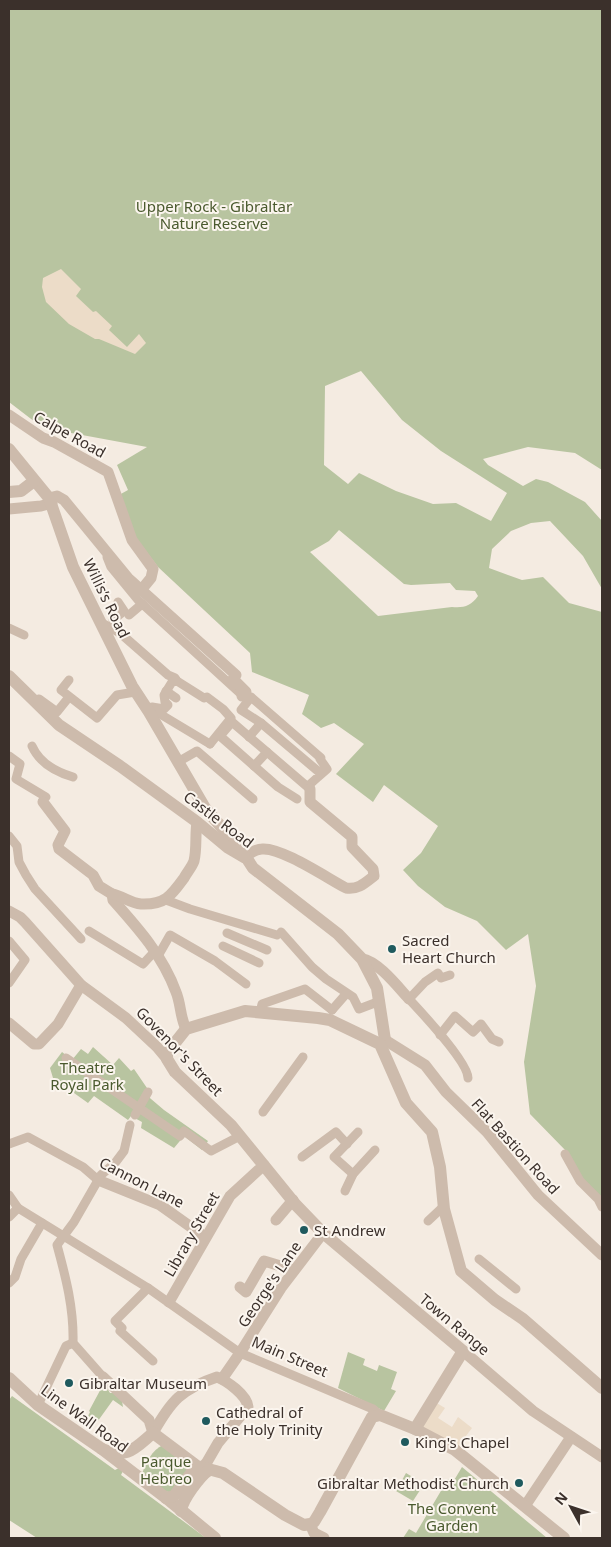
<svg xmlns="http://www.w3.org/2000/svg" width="611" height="1547" viewBox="0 0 611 1547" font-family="'Noto Sans',sans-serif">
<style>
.green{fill:#b8c4a0;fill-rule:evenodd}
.plaza{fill:#ecdcc8}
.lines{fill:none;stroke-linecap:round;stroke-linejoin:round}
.pedestrian{stroke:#cdbbac;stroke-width:9}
.minor{stroke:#cdbbac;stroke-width:11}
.tertiary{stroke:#cdbbac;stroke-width:12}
.poi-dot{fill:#1f5a5e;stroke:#fbf5ee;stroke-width:2}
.labels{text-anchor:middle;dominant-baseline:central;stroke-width:4;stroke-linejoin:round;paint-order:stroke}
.park-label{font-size:15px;fill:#4a5a2e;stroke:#fbf5ee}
.street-label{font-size:15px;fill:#3b302b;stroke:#fbf5ee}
.poi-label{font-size:15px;fill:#3b302b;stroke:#fbf5ee;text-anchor:start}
</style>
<rect width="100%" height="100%" fill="#f4ebe1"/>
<g class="green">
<path d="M9,9H602V470L575,453L528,447L483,459L488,465L523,486L536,479L548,482L585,502L602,521V589L583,556L550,521L531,523L511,531L492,549L489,568L522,580L543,577L569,603L602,612V1201L583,1181L567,1152L530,1114L524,1062L536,986L528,934L506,950L477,921L445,907L418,886L403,870L421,853L438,826L384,785L373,802L336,774L364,744L334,723L321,728L302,714L309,695L252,672L250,653L158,567L136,538L119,495L128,490L117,465L147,447L55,430L35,422L9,402ZM361,371L402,420L441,451L507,493L491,521L456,503L433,504L396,491L359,473L348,484L324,465L325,386ZM339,530L404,584L411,585L450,583L456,590L475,591L478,596C471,606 464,608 452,607L378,616L310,552L329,541Z"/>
<polygon points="93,1047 113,1065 119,1058 131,1071 134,1069 147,1088 144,1093 164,1110 208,1141 202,1150 184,1136 174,1148 141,1128 142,1122 131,1116 128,1120 94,1096 88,1103 53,1078 50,1068 62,1052 72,1060 81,1049 88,1054"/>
<polygon points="348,1352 365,1359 363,1365 377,1371 379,1365 397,1372 391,1389 396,1391 384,1411 338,1388"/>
<polygon points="104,1383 110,1393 114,1393 122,1401 123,1407 113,1400 95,1425 87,1418 90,1412 89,1411"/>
<polygon points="12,1396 115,1470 119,1468 123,1471 121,1475 206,1538 37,1538 9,1520 9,1400"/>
<path d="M163,1445L187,1462L189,1471L173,1493L164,1491L142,1474C146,1462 152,1450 163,1445Z"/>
<polygon points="462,1467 547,1538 403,1538 409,1529 416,1533 448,1479 453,1482"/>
<polygon points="406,1473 424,1484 413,1501 396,1491"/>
</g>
<g class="plaza">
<polygon points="61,269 81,289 76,296 93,312 96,311 112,326 109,330 127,347 139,334 146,343 135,354 99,339 95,339 69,324 46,302 42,287 43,278"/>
<polygon points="435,1402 445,1408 438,1418 452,1427 458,1417 472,1428 459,1445 452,1444 421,1428"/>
</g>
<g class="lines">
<g class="pedestrian">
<polyline points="107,557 111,567 138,600 242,695"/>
<polyline points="129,615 142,604"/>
<polyline points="100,622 120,633 168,675 175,678 177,681 204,698 207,697 223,709 231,718 210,744"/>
<polyline points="9,628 24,635"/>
<polyline points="116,630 113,620 124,611 118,602"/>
<polyline points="69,680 61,690 97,718 117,695 135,692"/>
<polyline points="166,691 176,698"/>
<polyline points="39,699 57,712 69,697"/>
<polyline points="152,707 164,709 168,705 165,702 164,695 172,682 177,681"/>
<polyline points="147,709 160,714 210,744"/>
<polyline points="249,737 261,723"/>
<path d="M32,746C39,762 56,772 73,777"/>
<polyline points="9,756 20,764 16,779 46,797"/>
<polyline points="178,762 197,751 253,799"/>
<polyline points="254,766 267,752"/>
<polyline points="308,786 318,777 319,776 327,769 320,759 321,758 251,697 241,710 261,723 319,772 319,776"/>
<polyline points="297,799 278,787 220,736 232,722 310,789"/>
<polyline points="9,836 17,846 19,862 26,875 35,889 81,939"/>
<polyline points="166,900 190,909 277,935"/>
<polyline points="89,931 143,964 155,951"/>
<polyline points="281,932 312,967 326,979 353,997 359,1009 380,1001"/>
<polyline points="227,933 267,950"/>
<polyline points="9,941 25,960 9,983"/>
<polyline points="223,946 259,963"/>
<polyline points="158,956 170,935 215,961 246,984"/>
<path d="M450,975L441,978L438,973L425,982L409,999C422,1013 468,1062 468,1078"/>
<polyline points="332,1010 346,994"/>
<polyline points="260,1013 262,1004 305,989 332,1010"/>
<polyline points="440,1035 455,1016 473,1032 481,1024 492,1039 499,1042"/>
<polyline points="66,1058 180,1136 184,1131 211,1151 240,1136"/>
<polyline points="263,1112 303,1057"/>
<polyline points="135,1115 148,1092"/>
<polyline points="9,1144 28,1137 83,1167 98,1180"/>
<polyline points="565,1154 580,1181 598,1199 602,1207"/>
<polyline points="302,1157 336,1132 347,1144"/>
<polyline points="353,1174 334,1157 358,1132"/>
<polyline points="345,1191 353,1174 375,1150"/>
<polyline points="9,1195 18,1208 148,1288 240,1353 373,1409 380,1415"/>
<polyline points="9,1217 18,1208"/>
<polyline points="428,1221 444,1206"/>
<polyline points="479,1259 516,1289"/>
<polyline points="9,1283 15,1277 21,1259 42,1223"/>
<polyline points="148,1288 115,1321 122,1328 120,1331 153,1361"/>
<path d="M103,1377L73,1343C74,1309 66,1278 57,1245L74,1222L101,1175L115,1163L124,1151L130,1125"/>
<polyline points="38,1405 66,1346 73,1343"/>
</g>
<g class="minor">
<polyline points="9,415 43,438 54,442 108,472 132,540 153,569 151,578 142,589"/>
<polyline points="49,498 57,496 64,500 128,578 236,675 233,679 246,692 242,696"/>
<polyline points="9,509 41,506 52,503"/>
<path d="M43,802L65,831L58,845L59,849L93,875L99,886L112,894L113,900C138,928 163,956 176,992C181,1004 180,1017 186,1029"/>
<path d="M245,857C250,853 256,849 262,849C281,847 327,878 346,888C358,890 365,883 374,876L373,869L352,847V837L310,802V789"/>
<path d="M112,894C123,896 130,903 141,904C165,905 171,896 184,878C187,872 192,867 194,861C197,849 195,834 197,822"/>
<polyline points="9,911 20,917 25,922 81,985 126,1018 157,1047 167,1059"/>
<path d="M362,959C378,961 398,987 409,999"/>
<polyline points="9,1023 34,1044 39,1044 58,1024 81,985"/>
<polyline points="385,1040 425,1065 446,1092 487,1132 538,1195 602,1255"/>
<polyline points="98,1180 160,1205 205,1237"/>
<polyline points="276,1220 293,1200"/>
<polyline points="240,1287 246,1292 264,1261 294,1270"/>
<polyline points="169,1302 230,1196 264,1165"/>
<polyline points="463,1351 533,1411 602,1457"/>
<polyline points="103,1377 149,1420 153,1433"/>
<polyline points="222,1379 240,1353 281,1288 323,1233"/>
<path d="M153,1433C171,1401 181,1389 217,1377C227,1381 247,1395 248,1407L218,1443L207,1462L202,1468"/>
<polyline points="525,1506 571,1437"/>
<polyline points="310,1524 314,1533 324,1538"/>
</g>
<g class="tertiary">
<polyline points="9,449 49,498 73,567 132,686 149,712 205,808 242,851 253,868 338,934 362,959 377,988 385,1040 380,1044"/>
<polyline points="9,492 21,491 34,481"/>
<polyline points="9,676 59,725 120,766 197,822 227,847 244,857"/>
<polyline points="9,1378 38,1405 102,1449 170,1501 215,1538"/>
<polyline points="415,1429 463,1351 323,1233 296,1205 231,1125 175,1072 167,1059 167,1053 186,1029 245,1011 318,1018 330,1020 380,1044 406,1103 432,1132 440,1167 444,1209 461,1271 495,1300 523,1319 602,1388"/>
<path d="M102,1449C128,1459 134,1449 153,1433L197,1466L223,1473L285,1515L304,1525L310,1524L314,1522L320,1512L372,1417L380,1415L415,1429L455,1450L564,1538"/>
<polyline points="166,1498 174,1496 192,1472 192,1463"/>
<path d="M181,1511C182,1500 200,1476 209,1470"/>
</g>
</g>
<g class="poi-dot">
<circle cx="392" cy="949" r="5"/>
<circle cx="304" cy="1230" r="5"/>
<circle cx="69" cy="1383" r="5"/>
<circle cx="206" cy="1421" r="5"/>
<circle cx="405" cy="1442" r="5"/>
<circle cx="519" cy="1483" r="5"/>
</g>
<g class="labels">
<g class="park-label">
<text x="214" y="206">Upper Rock - Gibraltar<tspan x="214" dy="17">Nature Reserve</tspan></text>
<text x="87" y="1067">Theatre<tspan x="87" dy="17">Royal Park</tspan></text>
<text x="166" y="1461">Parque<tspan x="166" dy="17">Hebreo</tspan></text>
<text x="452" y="1508">The Convent<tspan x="452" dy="17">Garden</tspan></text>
</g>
<g class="street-label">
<text transform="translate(70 434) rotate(29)">Calpe Road</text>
<text transform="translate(107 598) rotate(64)">Willis’s Road</text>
<text transform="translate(219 819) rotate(37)">Castle Road</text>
<text transform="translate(180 1051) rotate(46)">Govenor's Street</text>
<text transform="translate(516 1146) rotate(48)">Flat Bastion Road</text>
<text transform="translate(142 1182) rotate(27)">Cannon Lane</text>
<text transform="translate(191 1234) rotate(-60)">Library Street</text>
<text transform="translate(269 1284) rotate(-56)">George's Lane</text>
<text transform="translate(455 1324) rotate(40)">Town Range</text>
<text transform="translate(290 1356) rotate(23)">Main Street</text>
<text transform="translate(85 1418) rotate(36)">Line Wall Road</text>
</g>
<g class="poi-label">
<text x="402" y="940">Sacred<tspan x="402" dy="17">Heart Church</tspan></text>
<text x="314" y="1230">St Andrew</text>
<text x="79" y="1383">Gibraltar Museum</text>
<text x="216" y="1412">Cathedral of<tspan x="216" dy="17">the Holy Trinity</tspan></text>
<text x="415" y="1442">King's Chapel</text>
<text x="509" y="1483" text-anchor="end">Gibraltar Methodist Church</text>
</g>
</g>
<rect width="611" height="1547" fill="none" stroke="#3b302b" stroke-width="20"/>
<g transform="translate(571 1507) rotate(310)" stroke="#fbf5ee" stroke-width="4" paint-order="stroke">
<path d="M0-4L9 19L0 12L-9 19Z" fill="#3b302b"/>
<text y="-8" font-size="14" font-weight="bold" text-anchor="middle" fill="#3b302b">N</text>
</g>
</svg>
